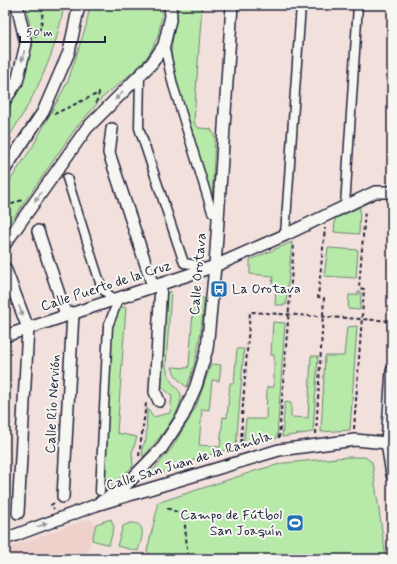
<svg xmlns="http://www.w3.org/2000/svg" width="397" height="564" viewBox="0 0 397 564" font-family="Mynerve,sans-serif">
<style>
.built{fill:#efd1cc}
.green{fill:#b7e9a9;stroke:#6c8672}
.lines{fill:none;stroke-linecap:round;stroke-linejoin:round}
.pedestrian-casing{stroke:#22223b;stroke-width:11}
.minor-casing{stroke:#22223b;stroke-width:14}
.path{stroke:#22223b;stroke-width:2;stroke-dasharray:4 3;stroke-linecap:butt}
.pedestrian{stroke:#f6f6f2;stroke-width:8}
.minor{stroke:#f6f6f2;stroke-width:11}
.oneway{fill:#9797a0}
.labels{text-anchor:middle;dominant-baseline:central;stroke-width:4;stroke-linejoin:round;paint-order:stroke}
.street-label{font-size:14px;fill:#22223b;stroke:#f6f6f2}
.poi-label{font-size:14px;fill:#22223b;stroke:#f6f6f2;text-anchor:start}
</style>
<rect width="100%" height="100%" fill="#f2e0dc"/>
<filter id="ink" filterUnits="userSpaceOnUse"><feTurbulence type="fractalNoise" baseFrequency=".025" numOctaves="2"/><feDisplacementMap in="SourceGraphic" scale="8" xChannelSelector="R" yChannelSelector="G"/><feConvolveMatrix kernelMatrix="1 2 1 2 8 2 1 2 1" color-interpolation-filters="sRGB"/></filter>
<g filter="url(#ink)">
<polygon class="built" points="88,519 96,524 86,559 5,559 5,549"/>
<g class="green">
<path d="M25,5H64C56,53 36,95 10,135C0,113 23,75 29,51C32,37 30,19 25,5Z"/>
<polygon points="90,5 162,5 162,16 158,36 151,51 141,65 102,98 76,128 5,230 5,188 33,146 68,81 86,26"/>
<polygon points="177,5 202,5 194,120 195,125 199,128 211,129 215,137 212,202 169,68"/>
<polygon points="360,207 359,234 334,232 335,219"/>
<polygon points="292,242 286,305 275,305 276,288 272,287 273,276 250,274 250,260"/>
<polygon points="328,248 358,250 356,278 324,276"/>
<path d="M171,291L166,365C167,372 169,379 174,385C176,388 180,390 181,395C183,412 154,444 143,457L142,448L146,440L147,408L153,417L170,413L172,396L161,386L165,294Z"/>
<polygon points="358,292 361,292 360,310 348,309 349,295 358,295"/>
<path d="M194,297L204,298C202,329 198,358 187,387C179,382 175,376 172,367L188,368L189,365Z"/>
<path d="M120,307H126L117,433L137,437L132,453L133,466C124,475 115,484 102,486L111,326Z"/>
<polygon points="273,322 285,323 277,438 243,447 246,419 266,419 267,387 274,387 274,355 271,355"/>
<polygon points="357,326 350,430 321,432 325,356 344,356 347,327"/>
<path d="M237,349H244L236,447C208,455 181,463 156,476L151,473L172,448L196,407L211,364L221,365L219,381L212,380L209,410L202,409L199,445L220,447L223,417L227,418L230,383H234Z"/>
<polygon points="311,356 318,356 313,432 282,437 285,402 291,403 291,417 308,418"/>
<polygon points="348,457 365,457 372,462 386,559 154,559 147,551 157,510 157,503 258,470 284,463"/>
<polygon points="111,519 114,527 109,545 92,540 96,524"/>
<path d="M130,523C149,522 141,540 138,551L117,546L123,526Z"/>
</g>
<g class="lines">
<g class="pedestrian-casing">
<g id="pedestrian">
<polyline points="164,45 173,85 212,212 218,216"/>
<polyline points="140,75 139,128 184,263 197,265 204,269"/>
<polyline points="67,178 102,289 114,299"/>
<polyline points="345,206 358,5"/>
<polyline points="285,235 301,5"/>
<polyline points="100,491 108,326 119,298"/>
</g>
</g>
<g class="minor-casing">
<g id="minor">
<polyline points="5,100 17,82 26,44 17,5"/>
<polyline points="112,129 109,153 153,286"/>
<polyline points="5,169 43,112 69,52 79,5"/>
<polyline points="38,231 66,315"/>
<polyline points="5,244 87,128 152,63 164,45 171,16 170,5"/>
<polyline points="5,268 28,328 18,513"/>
<polyline points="5,336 215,266 285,235 375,192 392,192"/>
<polyline points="392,371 387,443 392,475"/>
<polyline points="159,401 155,392 161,284"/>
<polyline points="63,497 73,313"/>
<polyline points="96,505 122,489 161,449 183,416 196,386 207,349 215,266 232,5"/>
<polyline points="5,539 96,505 279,450 355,440 387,443"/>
</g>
</g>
<g class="path">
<path d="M35,37C43,28 42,16 43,5"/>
<polyline points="54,114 99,93 96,103"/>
<polyline points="5,132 11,140"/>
<polyline points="5,207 22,200"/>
<polyline points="354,429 364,289 359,288 365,210"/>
<polyline points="316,434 324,298 318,297 325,228"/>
<polyline points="279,438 294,243"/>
<polyline points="241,450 242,417 250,312 392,321"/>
<polyline points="139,456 146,404 149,404"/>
<polyline points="54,503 51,505 54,509"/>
<polyline points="167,508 184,515 188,559"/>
</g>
<use href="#pedestrian" class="pedestrian"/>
<use href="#minor" class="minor"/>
</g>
<defs><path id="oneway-solid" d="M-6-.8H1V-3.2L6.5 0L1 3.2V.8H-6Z"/></defs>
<g class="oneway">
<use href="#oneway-solid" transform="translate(23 56) rotate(104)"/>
<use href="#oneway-solid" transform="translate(119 96) rotate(135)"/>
<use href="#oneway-solid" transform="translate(38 197) rotate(125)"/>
<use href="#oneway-solid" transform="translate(21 311) rotate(69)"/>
<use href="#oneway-solid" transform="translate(42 525) rotate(-21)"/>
</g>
</g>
<defs>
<g id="bus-square" transform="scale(0.9)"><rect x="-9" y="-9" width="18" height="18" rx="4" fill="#1f6fb2" stroke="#f6f6f2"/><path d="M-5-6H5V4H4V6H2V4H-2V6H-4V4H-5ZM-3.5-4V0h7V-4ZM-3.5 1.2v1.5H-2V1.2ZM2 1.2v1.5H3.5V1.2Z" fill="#fff"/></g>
<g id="stadium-square" transform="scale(0.9)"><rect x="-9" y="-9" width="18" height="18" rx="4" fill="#1f6fb2" stroke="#f6f6f2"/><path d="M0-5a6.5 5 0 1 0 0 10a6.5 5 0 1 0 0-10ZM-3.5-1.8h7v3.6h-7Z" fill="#fff"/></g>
</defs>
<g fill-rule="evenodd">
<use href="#bus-square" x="219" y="289"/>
<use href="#stadium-square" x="295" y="523"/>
</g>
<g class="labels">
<g class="street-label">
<text transform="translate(198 274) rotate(-85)">Calle Orotava</text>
<text transform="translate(106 286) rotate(-18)">Calle Puerto de la Cruz</text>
<text transform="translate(53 404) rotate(-87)">Calle Río Nervión</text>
<text transform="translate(189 461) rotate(-17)">Calle San Juan de la Rambla</text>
</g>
<g class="poi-label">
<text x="232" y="289">La Orotava</text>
<text x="282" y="515" text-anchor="end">Campo de Fútbol<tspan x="282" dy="16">San Joaquín</tspan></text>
</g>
</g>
<rect width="397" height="564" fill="none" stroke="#f6f6f2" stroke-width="20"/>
<rect x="10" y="10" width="377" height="544" fill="none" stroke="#22223b" stroke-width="1.5" filter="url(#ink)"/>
<path d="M20 36v6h85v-6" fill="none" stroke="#22223b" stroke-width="2"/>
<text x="26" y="36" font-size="12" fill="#22223b" stroke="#f6f6f2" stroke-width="3" paint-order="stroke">50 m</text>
</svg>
